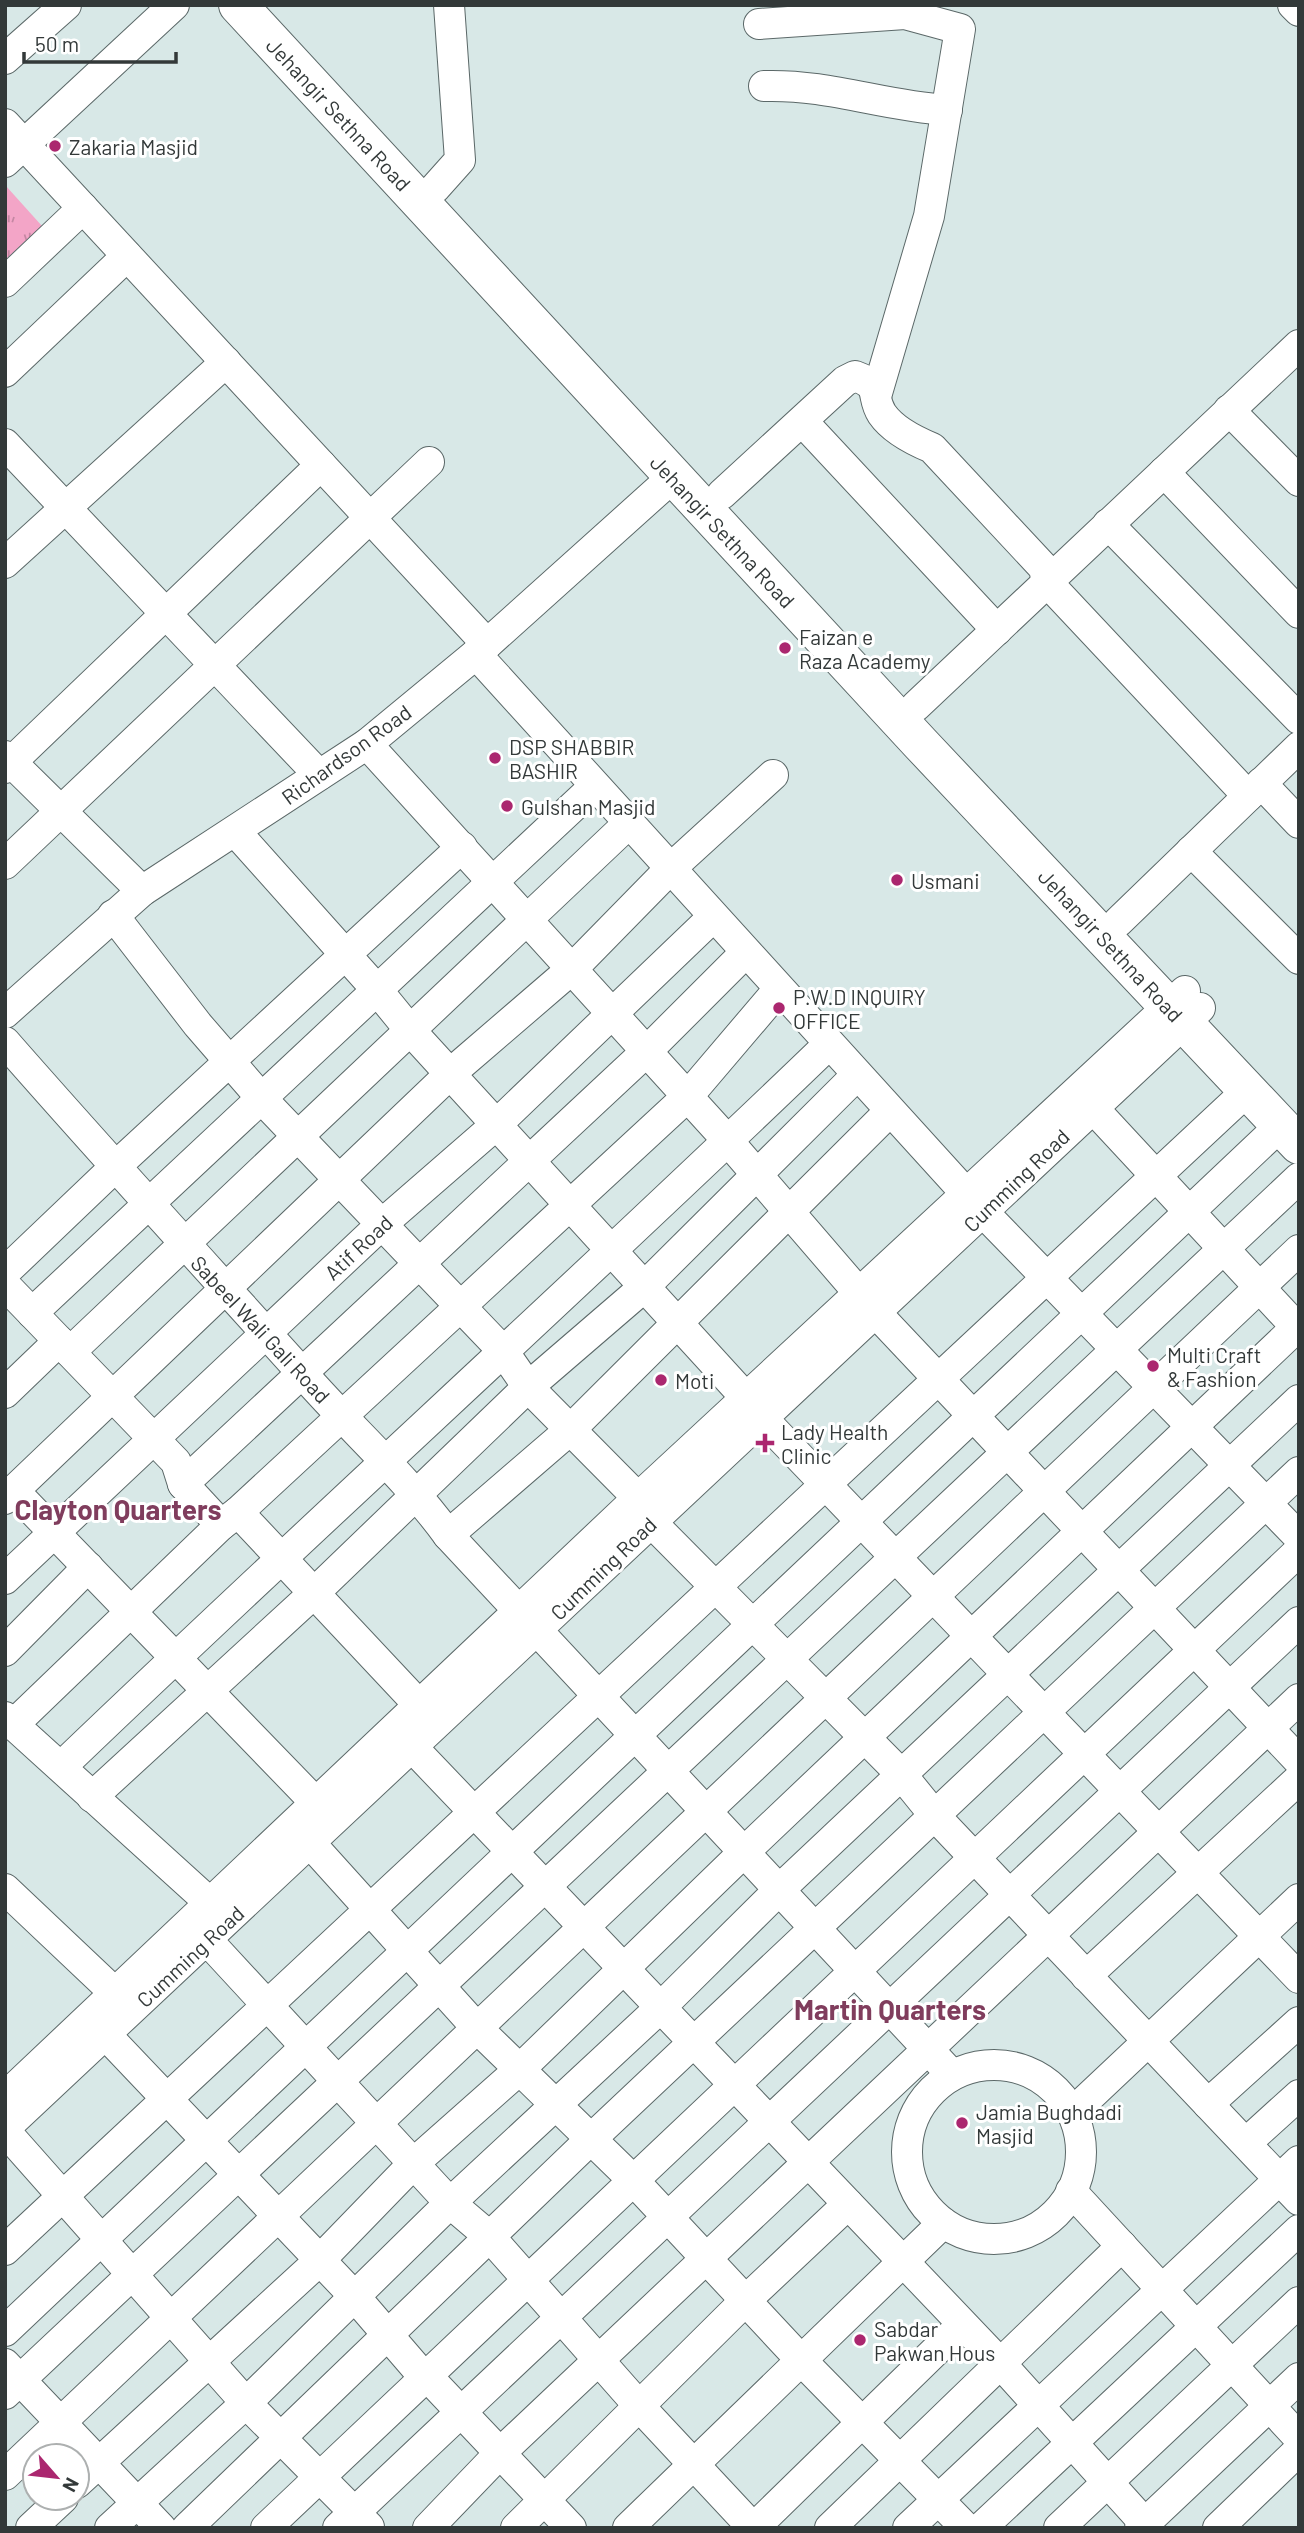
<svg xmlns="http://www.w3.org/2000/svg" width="1304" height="2533" viewBox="0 0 1304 2533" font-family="Barlow,sans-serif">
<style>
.grass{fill:url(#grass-tufts)}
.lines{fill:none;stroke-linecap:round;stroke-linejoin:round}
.minor-casing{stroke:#5b6868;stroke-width:32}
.highway-casing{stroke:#5b6868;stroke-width:40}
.minor{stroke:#fff;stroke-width:30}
.highway{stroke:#fff;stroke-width:38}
.poi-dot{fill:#ab276f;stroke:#fff;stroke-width:2.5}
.labels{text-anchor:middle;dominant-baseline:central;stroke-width:6;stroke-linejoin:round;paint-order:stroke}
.street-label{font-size:21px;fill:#333939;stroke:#fff}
.poi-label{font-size:21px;fill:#333939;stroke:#fff;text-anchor:start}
.district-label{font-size:28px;font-weight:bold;fill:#803d5d;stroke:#fff}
</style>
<defs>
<pattern id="grass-tufts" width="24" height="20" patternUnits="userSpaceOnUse" patternTransform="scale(1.75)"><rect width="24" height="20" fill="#f3a5c7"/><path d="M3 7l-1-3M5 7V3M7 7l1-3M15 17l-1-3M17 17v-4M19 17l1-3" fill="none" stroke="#c587a3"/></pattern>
</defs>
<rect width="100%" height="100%" fill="#d8e8e7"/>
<polygon class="grass" points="6,186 42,226 5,260 5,187"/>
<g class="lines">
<g class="minor-casing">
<g id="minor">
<polyline points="1293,5 1299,11"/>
<polyline points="759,24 905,14 960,29 929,216 877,393"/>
<polyline points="5,59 66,5"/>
<path d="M764,86C830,84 882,106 947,110"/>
<polyline points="5,124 487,644"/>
<polyline points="5,162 174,5"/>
<polyline points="435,188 460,160 449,5"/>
<polyline points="5,282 83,208"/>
<polyline points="5,372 127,256"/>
<polyline points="1229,410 1299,481"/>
<polyline points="803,422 997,630"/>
<polyline points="5,444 319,775"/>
<polyline points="1164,472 1299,613"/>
<path d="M722,494L845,381L855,376C883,386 870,395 882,414C893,430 915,441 932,448L1044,568L1047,582L1248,796"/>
<polyline points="1108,524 1299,719"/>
<polyline points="5,563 226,362"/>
<polyline points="476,654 982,1211 1299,1537"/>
<polyline points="916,706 1299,345"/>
<polyline points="367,744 728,1141 877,1314 1299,1761"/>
<polyline points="5,756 142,891"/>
<polyline points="5,768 321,465"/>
<polyline points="1261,783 1299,823"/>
<polyline points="235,831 378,991 409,1029 747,1399"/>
<polyline points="1191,851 1299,959"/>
<polyline points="5,864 429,462"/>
<polyline points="113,915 198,1025 263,1100 503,1351 528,1387 638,1498"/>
<polyline points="1118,922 1299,747"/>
<polyline points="5,1013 142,891 367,744 476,654 673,477"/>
<path d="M5,1042C103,1154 203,1263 303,1374C351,1429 405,1476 448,1535L952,2075"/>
<polyline points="1092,1107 1299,1330"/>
<polyline points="5,1272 115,1167 462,847"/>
<polyline points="5,1285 176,1462 183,1484 221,1525 238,1512 420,1706"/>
<polyline points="32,1313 595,786"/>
<polyline points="70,1352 629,823"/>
<polyline points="5,1393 59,1341"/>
<polyline points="762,1418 1299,1978"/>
<polyline points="183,1484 647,1051 745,953"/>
<polyline points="14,1491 316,1803"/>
<polyline points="5,1499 451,1073 573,968 670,869 773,775"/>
<polyline points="238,1512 688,1096 779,989"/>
<polyline points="651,1522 901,1774 935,1816 1299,2200"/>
<polyline points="448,1535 571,1429 890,1111"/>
<polyline points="5,1579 382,1224 497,1124 713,917"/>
<polyline points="5,1651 88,1567"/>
<polyline points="5,1717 209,1902"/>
<polyline points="13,1725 221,1525"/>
<polyline points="413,1748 1000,2363 1149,2528"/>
<path d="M61,1767C314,1524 576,1288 829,1044"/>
<polyline points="92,1797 313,1594 528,1387 643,1288 857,1075"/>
<polyline points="311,1844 477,2028 633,2180 801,2360 966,2528"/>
<polyline points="5,1889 115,1993"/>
<polyline points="207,1940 450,2203 490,2237 640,2407 753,2528"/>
<polyline points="1086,1976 1299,1779"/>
<polyline points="106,2035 356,2298 424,2377 426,2375 571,2528"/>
<circle cx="994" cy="2152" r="87"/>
<polyline points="5,2097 638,1498 1185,991"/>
<polyline points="1208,2104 1299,2022"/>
<polyline points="1072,2113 1299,1899"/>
<polyline points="5,2128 1200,1008"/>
<polyline points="5,2131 246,2403 369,2527"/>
<polyline points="1246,2143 1299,2095"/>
<polyline points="1071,2191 1299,2438"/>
<polyline points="5,2250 1247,1091"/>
<polyline points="5,2331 1280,1126"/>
<polyline points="5,2364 161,2528"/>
<polyline points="5,2394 1299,1178"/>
<polyline points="5,2475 1299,1250"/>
<polyline points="77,2483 319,2261 414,2163 519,2070 743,1853 1299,1325"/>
<polyline points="31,2528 63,2498"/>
<polyline points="110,2528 246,2403 450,2203 660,2008 779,1890 1299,1400"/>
<polyline points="187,2528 591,2139 1299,1472"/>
<polyline points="266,2528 1299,1551"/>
<polyline points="338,2528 1299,1622"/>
<polyline points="428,2528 499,2454 1299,1699"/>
<polyline points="516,2528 745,2301 848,2204"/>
<polyline points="628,2528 943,2223"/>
<polyline points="754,2528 962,2325"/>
<polyline points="830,2528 1122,2246"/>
<polyline points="908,2528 1299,2161"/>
<polyline points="981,2528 1299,2230"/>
<polyline points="1059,2528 1299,2302"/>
<polyline points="1140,2528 1299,2378"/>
<polyline points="1218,2528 1299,2450"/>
</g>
</g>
<g class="highway-casing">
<polyline id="highway" points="238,5 920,743 1299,1145"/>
</g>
<use href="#minor" class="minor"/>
<use href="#highway" class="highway"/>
</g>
<g class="poi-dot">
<circle cx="55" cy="146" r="7"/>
<circle cx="785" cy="648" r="7"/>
<circle cx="495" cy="758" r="7"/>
<circle cx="507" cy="806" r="7"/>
<circle cx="897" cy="880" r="7"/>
<circle cx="779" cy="1008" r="7"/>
<circle cx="1153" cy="1366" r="7"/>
<circle cx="661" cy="1380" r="7"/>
<path d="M761.5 1432.5h7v7h7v7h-7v7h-7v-7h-7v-7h7z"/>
<circle cx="962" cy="2123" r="7"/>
<circle cx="860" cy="2340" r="7"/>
</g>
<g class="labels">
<g class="street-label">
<text transform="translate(339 114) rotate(47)">Jehangir Sethna Road</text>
<text transform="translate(723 531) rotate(47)">Jehangir Sethna Road</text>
<text transform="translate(346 754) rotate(-36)">Richardson Road</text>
<text transform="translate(1111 945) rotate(47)">Jehangir Sethna Road</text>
<text transform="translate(1016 1180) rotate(-44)">Cumming Road</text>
<text transform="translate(358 1247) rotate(-43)">Atif Road</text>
<text transform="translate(261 1329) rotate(47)">Sabeel Wali Gali Road</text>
<text transform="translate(603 1568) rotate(-44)">Cumming Road</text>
<text transform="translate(190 1956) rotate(-43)">Cumming Road</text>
</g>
<g class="poi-label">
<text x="69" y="146">Zakaria Masjid</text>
<text x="799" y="636">Faizan e<tspan x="799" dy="24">Raza Academy</tspan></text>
<text x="509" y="746">DSP SHABBIR<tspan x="509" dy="24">BASHIR</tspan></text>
<text x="521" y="806">Gulshan Masjid</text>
<text x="911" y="880">Usmani</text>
<text x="793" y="996">P.W.D INQUIRY<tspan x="793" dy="24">OFFICE</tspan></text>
<text x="1167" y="1354">Multi Craft<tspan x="1167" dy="24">&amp; Fashion</tspan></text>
<text x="675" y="1380">Moti</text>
<text x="781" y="1431">Lady Health<tspan x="781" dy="24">Clinic</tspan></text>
<text x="976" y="2111">Jamia Bughdadi<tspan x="976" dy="24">Masjid</tspan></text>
<text x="874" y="2328">Sabdar<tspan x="874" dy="24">Pakwan Hous</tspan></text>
</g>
<g class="district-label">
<text x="118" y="1509">Clayton Quarters</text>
<text x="890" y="2009">Martin Quarters</text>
</g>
</g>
<rect width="1304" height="2533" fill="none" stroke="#333939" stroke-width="14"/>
<g transform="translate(56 2477) rotate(118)"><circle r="33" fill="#ffffff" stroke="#adb0b0" stroke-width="2"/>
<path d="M0-5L12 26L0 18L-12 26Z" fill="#ab276f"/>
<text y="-10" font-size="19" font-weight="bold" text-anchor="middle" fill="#333939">N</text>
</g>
<path d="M24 52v10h152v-10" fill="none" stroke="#333939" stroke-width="3.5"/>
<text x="35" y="52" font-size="21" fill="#333939" stroke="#ffffff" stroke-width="5" paint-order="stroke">50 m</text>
</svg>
